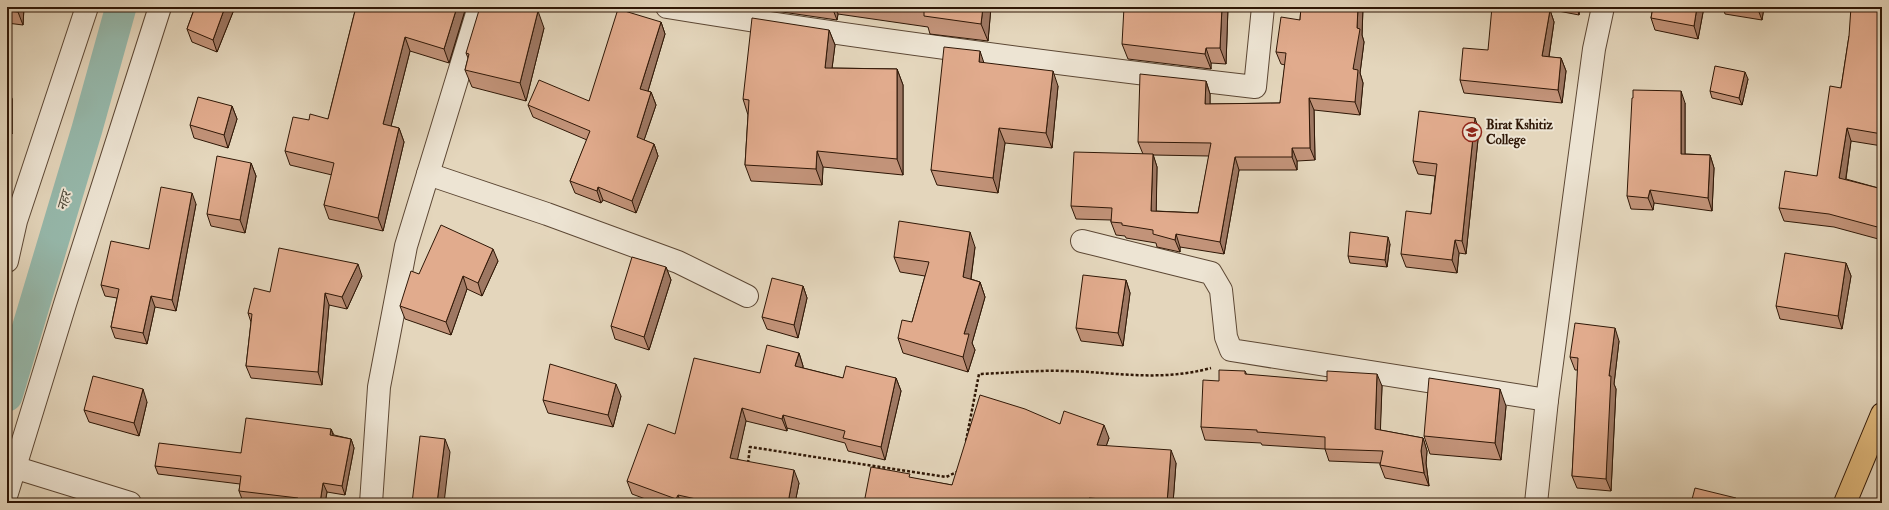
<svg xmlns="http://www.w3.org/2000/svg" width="1889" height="510" viewBox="0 0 1889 510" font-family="'IM FELL Double Pica','Noto Serif Devanagari',serif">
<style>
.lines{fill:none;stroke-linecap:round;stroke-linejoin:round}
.canal{stroke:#96b9ac;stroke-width:31}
.minor-casing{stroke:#5c4734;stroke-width:24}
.major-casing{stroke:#2f1706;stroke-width:24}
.path{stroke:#2f1706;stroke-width:2.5;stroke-dasharray:3 2;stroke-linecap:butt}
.minor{stroke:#ede4d3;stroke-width:22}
.major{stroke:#e2bb7e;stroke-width:22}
.wall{fill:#c29379;stroke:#2f1706;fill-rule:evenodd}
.shaded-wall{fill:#9e7863;stroke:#2f1706}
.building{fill:#e1ab8d;stroke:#2f1706}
.labels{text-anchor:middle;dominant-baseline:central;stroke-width:4;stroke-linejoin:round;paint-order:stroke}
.poi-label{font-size:13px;font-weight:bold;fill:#2f1706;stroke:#ede4d3;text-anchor:start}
.water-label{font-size:14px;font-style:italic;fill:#4e4838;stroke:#ede4d3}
</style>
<rect width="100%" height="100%" fill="#e4d6bc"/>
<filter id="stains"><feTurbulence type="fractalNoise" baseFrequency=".005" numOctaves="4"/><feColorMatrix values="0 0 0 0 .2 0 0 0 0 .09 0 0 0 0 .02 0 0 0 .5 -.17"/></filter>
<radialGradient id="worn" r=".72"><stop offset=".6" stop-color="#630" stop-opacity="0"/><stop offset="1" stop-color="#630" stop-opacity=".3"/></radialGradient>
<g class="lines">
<polyline class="canal" points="7,396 87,129 121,7"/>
<g class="minor-casing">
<g id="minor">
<path d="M667,7C863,39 1058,64 1255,87L1263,7"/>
<polyline points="428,174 547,214 678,262 747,296"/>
<polyline points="1082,241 1211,273 1221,290 1226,337 1231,350 1547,400"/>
<polyline points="7,261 16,221 87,7"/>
<polyline points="7,465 130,503"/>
<polyline points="7,493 65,304 160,7"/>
<polyline points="371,503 379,387 406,246 479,7"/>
<polyline points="1536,503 1547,400 1594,49 1603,7"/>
</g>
</g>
<g class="major-casing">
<polyline id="major" points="1845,503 1882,414"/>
</g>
<g class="path">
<path d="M966,441L979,374C1008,373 1037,370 1065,371C1116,372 1160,382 1211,368"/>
<polyline points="748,463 750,447 946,477 957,472"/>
</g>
<use href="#minor" class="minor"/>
<use href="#major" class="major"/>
</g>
<g class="wall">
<polygon points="7,7 24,7 23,25 7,23"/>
<polygon points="195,7 235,7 217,52 192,42 187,29"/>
<polygon points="356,7 466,7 449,63 410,51 391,126 399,128 404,142 383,231 329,219 324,205 332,175 290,165 285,151 309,120 328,119"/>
<polygon points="748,7 991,7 988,41 930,34 928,27 838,14 837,20"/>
<polygon points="1228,7 1226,64 1211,63 1211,69 1128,59 1122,44"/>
<path d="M1301,7H1363L1362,35L1364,42L1360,73L1363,83L1360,115L1314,110L1315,160L1297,161V170H1239L1224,254L1180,247V252L1157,247L1156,243L1126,238L1125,236L1116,235L1111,222V220L1076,219L1071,206L1143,154L1138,142L1206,81L1210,94V104L1280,103L1285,65L1281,64L1276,52L1300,20ZM1153,155L1209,156L1198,213L1156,211L1157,167Z"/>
<polygon points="1552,7 1580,7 1579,15 1553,10"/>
<polygon points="1653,7 1704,7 1698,39 1655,30 1651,18"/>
<polygon points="1723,7 1764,7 1762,20 1725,14"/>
<polygon points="1882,7 1882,146 1851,141 1846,179 1882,189 1882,240 1834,227 1784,221 1779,208 1817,176 1841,88 1849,36"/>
<polygon points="1550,10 1554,22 1549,57 1561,58 1566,71 1562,103 1464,93 1460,80 1488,50"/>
<polygon points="661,22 665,34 648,91 651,92 656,105 644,140 654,144 658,156 636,213 603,200 601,203 575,193 570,181 587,140 533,117 528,105 589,101"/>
<polygon points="544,28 526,101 472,87 465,70 468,58 466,53"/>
<polygon points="829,30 835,45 832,68 897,69 903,85 903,175 823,167 822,185 751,181 745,165 748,115 743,99"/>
<polygon points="984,63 1058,86 1052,148 1005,143 998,193 937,185 931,170"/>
<polygon points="1748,79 1742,105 1712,98 1710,91"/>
<polygon points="7,86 8,86 12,99 12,134 7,134"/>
<polygon points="1685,103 1685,154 1710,155 1714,168 1712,211 1654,203 1653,210 1631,209 1627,196"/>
<polygon points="232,106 237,119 228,148 194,138 190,125"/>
<polygon points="1479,130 1466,254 1459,253 1457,273 1406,267 1401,254 1431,214 1435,176 1418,174 1413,161"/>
<polygon points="251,163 256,176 245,233 211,226 207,214"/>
<polygon points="196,204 176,311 155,307 147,344 115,338 111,327 117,298 105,296 101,285 149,249"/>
<polygon points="1390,244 1387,267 1350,263 1348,256"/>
<polygon points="975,247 971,279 980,282 985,297 972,343 975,350 968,372 903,353 898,338 912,322 925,276 900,272 894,257"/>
<polygon points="498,261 482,296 467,289 451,335 405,319 400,306 419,274"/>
<polygon points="1846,263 1851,276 1842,329 1780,319 1776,306"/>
<polygon points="666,267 671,280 649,350 615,339 611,326"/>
<polygon points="362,276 347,309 329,305 322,385 251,378 246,366 251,322 248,313 270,292"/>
<polygon points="1126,280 1130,293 1123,346 1081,341 1076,328"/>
<polygon points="803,286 807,298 798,338 767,329 762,317"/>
<polygon points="1619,341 1614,384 1616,389 1611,491 1577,488 1572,476 1578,370 1575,370 1570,357"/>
<polygon points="799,353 803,366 803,368 843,378 896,378 901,391 885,460 848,451 845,443 787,428 787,431 746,421 737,459 799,483 795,503 656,503 632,494 627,481 760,373"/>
<polygon points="1245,371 1247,375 1382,386 1380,430 1423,438 1427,451 1426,463 1429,486 1385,478 1380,465 1380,463 1329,461 1325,449 1262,445 1261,443 1205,440 1201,427 1219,381"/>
<polygon points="621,396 613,427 548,413 543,400"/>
<polygon points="147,402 139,436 89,422 84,410"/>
<polygon points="1506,406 1501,460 1430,454 1424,436"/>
<polygon points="1060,424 1109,438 1106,446 1176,463 1173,503 864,503 911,478 952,485"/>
<polygon points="331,429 334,435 351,439 354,448 345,495 327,492 325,503 271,503 242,499 239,491 240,484 158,474 155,466 241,453"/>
</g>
<g class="shaded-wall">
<polygon points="19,7 24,7 23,25 18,12"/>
<polygon points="225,7 235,7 217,52 213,40"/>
<polygon points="457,7 466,7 449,63 444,49"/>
<polygon points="832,7 835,7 838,14 837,20"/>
<polygon points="983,7 991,7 988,41 981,24"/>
<polygon points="1222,7 1228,7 1226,64 1220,48"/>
<polygon points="1358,7 1363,7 1362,35 1364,42 1360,73 1363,83 1360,115 1355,102 1353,69 1357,28"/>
<polygon points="1577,7 1580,7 1579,15 1577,8"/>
<polygon points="1697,7 1704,7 1698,39 1694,26"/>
<polygon points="1757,7 1764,7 1762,20"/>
<polygon points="1550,10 1554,22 1547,69 1542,56"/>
<polygon points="538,11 544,28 526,101 520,83"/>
<polygon points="661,22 665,34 645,101 640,89"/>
<polygon points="829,30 835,45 830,84 825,68"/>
<polygon points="405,37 410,51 388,138 383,124"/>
<polygon points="1206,48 1211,63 1211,69 1205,54"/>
<polygon points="980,51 985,66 979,62"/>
<polygon points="1561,58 1566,71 1562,103 1558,90"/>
<polygon points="897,69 903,85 903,175 897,159"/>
<polygon points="1053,71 1058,86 1052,148 1046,133"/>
<polygon points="1745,72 1748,79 1742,105 1739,98"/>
<polygon points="1206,81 1210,94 1210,117 1205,104"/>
<polygon points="8,86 12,99 12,134 7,121"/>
<polygon points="1681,91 1685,103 1685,167 1681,154"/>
<polygon points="651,92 656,105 641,149 637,137"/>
<polygon points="1309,98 1314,110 1315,160 1310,148"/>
<polygon points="232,106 237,119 228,148 224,135"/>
<polygon points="1475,118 1479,130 1466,254 1462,241"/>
<polygon points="399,128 404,142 383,231 378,218"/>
<polygon points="999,128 1005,143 998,193 993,178"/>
<polygon points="1847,128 1851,141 1844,191 1839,178"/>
<polygon points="654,144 658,156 636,213 632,201"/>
<polygon points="1292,148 1297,161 1297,170 1292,157"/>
<polygon points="817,151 823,167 822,185 816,169"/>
<polygon points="1153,154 1157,167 1156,224 1151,211"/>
<polygon points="1710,155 1714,168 1712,211 1708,198"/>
<polygon points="1235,157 1239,170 1224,254 1220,242"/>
<polygon points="251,163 256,176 245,233 240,220"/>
<polygon points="598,187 603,200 601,203 597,191"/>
<polygon points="1650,190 1654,203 1653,210 1648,198"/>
<polygon points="192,193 196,204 176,311 172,300"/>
<polygon points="970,232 975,247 969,293 963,277"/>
<polygon points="1176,234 1180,247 1180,252 1175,240"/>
<polygon points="1388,237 1390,244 1387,267 1385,260"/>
<polygon points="1455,240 1459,253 1457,273 1452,260"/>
<polygon points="493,249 498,261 482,296 478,283"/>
<polygon points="1846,263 1851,276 1842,329 1838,316"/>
<polygon points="358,264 362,276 347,309 342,297"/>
<polygon points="666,267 671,280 649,350 644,337"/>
<polygon points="463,276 467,289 451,335 446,322"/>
<polygon points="1126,280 1130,293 1123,346 1118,333"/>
<polygon points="980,282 985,297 972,343 975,350 968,372 963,357 964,334"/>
<polygon points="803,286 807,298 798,338 794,325"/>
<polygon points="325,293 329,305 322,385 318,372"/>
<polygon points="151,296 155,307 147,344 143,333"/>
<polygon points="1615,328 1619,341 1614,384 1616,389 1611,491 1606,479 1609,376"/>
<polygon points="799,353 803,366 800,379 795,366"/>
<polygon points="1377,374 1382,386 1380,442 1375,429"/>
<polygon points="896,378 901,391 885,460 881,447"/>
<polygon points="616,384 621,396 613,427 608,415"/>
<polygon points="143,389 147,402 139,436 134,423"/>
<polygon points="1500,389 1506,406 1501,460 1495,443"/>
<polygon points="742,408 746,421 735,471 730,458"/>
<polygon points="783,415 787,428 787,431 782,419"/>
<polygon points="1104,425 1109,438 1102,458 1097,445"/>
<polygon points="331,429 334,438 330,435"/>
<polygon points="1423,438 1427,451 1426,463 1429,486 1424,473 1421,451"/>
<polygon points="351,439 354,448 345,495 342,486"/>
<polygon points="445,439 450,452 444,503 437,503"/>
<polygon points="1171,450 1176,463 1173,503 1167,503"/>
<polygon points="794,470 799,483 795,503 788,503"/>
<polygon points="323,483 327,492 325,503 320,503"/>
<polygon points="678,495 681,503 677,503 676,499"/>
<polygon points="1089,498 1091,503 1088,503"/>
<polygon points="1736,498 1738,503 1735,503"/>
</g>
<g class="building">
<polygon points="7,7 19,7 18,12 7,11"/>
<polygon points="195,7 225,7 213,40 187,29"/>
<polygon points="356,7 457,7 444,49 405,37 383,124 399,128 378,218 324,205 334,163 285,151 293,117 309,120 310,114 328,119"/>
<polygon points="480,7 521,7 538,11 520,83 465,70 469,54 466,53"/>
<polygon points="901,7 983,7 981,24 924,16 924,10"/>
<polygon points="1124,7 1222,7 1220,48 1206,48 1205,54 1122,44"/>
<polygon points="1301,7 1358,7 1357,28 1360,29 1353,69 1358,70 1355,102 1309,98 1310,148 1292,148 1292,157 1235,157 1220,242 1176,234 1175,240 1153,234 1153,230 1122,225 1122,223 1111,222 1112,208 1071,206 1074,152 1153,154 1151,211 1198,213 1211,143 1138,142 1140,74 1206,81 1205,104 1280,103 1286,53 1276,52 1281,17 1300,20"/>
<polygon points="1492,7 1529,7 1550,10 1542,56 1561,58 1558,90 1460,80 1463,48 1488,50"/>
<polygon points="1653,7 1697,7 1694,26 1651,18"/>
<polygon points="1851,7 1882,7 1882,134 1847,128 1839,178 1882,189 1882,226 1881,228 1829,214 1779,208 1785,171 1817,176 1830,86 1841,88 1849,36"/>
<polygon points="618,9 661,22 640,89 651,92 637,137 654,144 632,201 598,187 597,191 570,181 590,131 528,105 539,80 589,101"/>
<polygon points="752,18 829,30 825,68 897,69 897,159 817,151 816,169 745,165 749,100 743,99"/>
<polygon points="944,47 980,51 979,62 1053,71 1046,133 999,128 993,178 931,170"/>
<polygon points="1715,66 1745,72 1739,98 1710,91"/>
<polygon points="7,86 8,86 7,121"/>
<polygon points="1633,90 1681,91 1681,154 1710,155 1708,198 1650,190 1648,198 1627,196 1632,98 1633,98"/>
<polygon points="198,97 232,106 224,135 190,125"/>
<polygon points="1419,111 1475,118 1462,241 1455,240 1452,260 1401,254 1406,211 1431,214 1437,164 1413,161"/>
<polygon points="217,156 251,163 240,220 207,214"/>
<polygon points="161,187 192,193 172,300 151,296 143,333 111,327 119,289 101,285 111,241 149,249"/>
<polygon points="899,221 970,232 963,277 980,282 964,334 969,334 963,357 898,338 902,320 912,322 929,262 894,257"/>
<polygon points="441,225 493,249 478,283 463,276 446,322 400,306 411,271 419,274"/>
<polygon points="1350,232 1388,237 1385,260 1348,256"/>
<polygon points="279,248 358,264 342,297 325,293 318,372 246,366 252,314 248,313 254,288 270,292"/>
<polygon points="1785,253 1846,263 1838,316 1776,306"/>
<polygon points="632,257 666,267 644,337 611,326"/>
<polygon points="1083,275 1126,280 1118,333 1076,328"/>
<polygon points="772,278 803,286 794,325 762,317"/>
<polygon points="1575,323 1615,328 1609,376 1611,376 1606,479 1572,476 1578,358 1570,357"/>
<polygon points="767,345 799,353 795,366 843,378 846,366 896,378 881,447 843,438 845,431 783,415 782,419 742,408 730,458 794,470 788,503 733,503 720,501 720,503 714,503 678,495 676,499 627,481 648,424 675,434 694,358 760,373"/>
<polygon points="550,364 616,384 608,415 543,400"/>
<polygon points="1219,370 1245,371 1245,374 1327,381 1327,371 1377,374 1375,429 1423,438 1421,451 1424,473 1380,465 1383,451 1325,449 1325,437 1257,432 1257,430 1201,427 1203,380 1219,381"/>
<polygon points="93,376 143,389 134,423 84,410"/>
<polygon points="1429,378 1500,389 1495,443 1424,436"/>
<polygon points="980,395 1025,409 1060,424 1064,411 1104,425 1097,445 1171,450 1167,503 1142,503 1142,502 1089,498 1088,503 864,503 871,467 910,474 909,477 952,485"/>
<polygon points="246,418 331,429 330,435 351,439 342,486 323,483 320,503 298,503 298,498 239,491 241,476 155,466 159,443 241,453"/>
<polygon points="420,436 445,439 437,503 412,503"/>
<polygon points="1695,488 1736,498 1735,503 1691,503"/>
</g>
<defs>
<g id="school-ring" transform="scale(1)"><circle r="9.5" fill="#ede4d3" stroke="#8f2418" stroke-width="1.5"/><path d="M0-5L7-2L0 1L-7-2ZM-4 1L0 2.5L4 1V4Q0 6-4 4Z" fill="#8f2418"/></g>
</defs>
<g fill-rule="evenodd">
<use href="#school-ring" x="1472" y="132"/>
</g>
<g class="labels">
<g class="poi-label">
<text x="1486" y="125">Birat Kshitiz<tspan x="1486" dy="15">College</tspan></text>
</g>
<g class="water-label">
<text transform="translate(64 201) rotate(-74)">नहर</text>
</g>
</g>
<rect width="1889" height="510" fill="none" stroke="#e4d6bc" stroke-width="24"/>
<rect x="8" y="8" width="1873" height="494" fill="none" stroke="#2f1706" stroke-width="2"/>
<rect x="12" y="12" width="1865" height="486" fill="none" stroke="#2f1706"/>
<rect width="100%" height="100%" filter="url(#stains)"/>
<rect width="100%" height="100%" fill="url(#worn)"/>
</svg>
